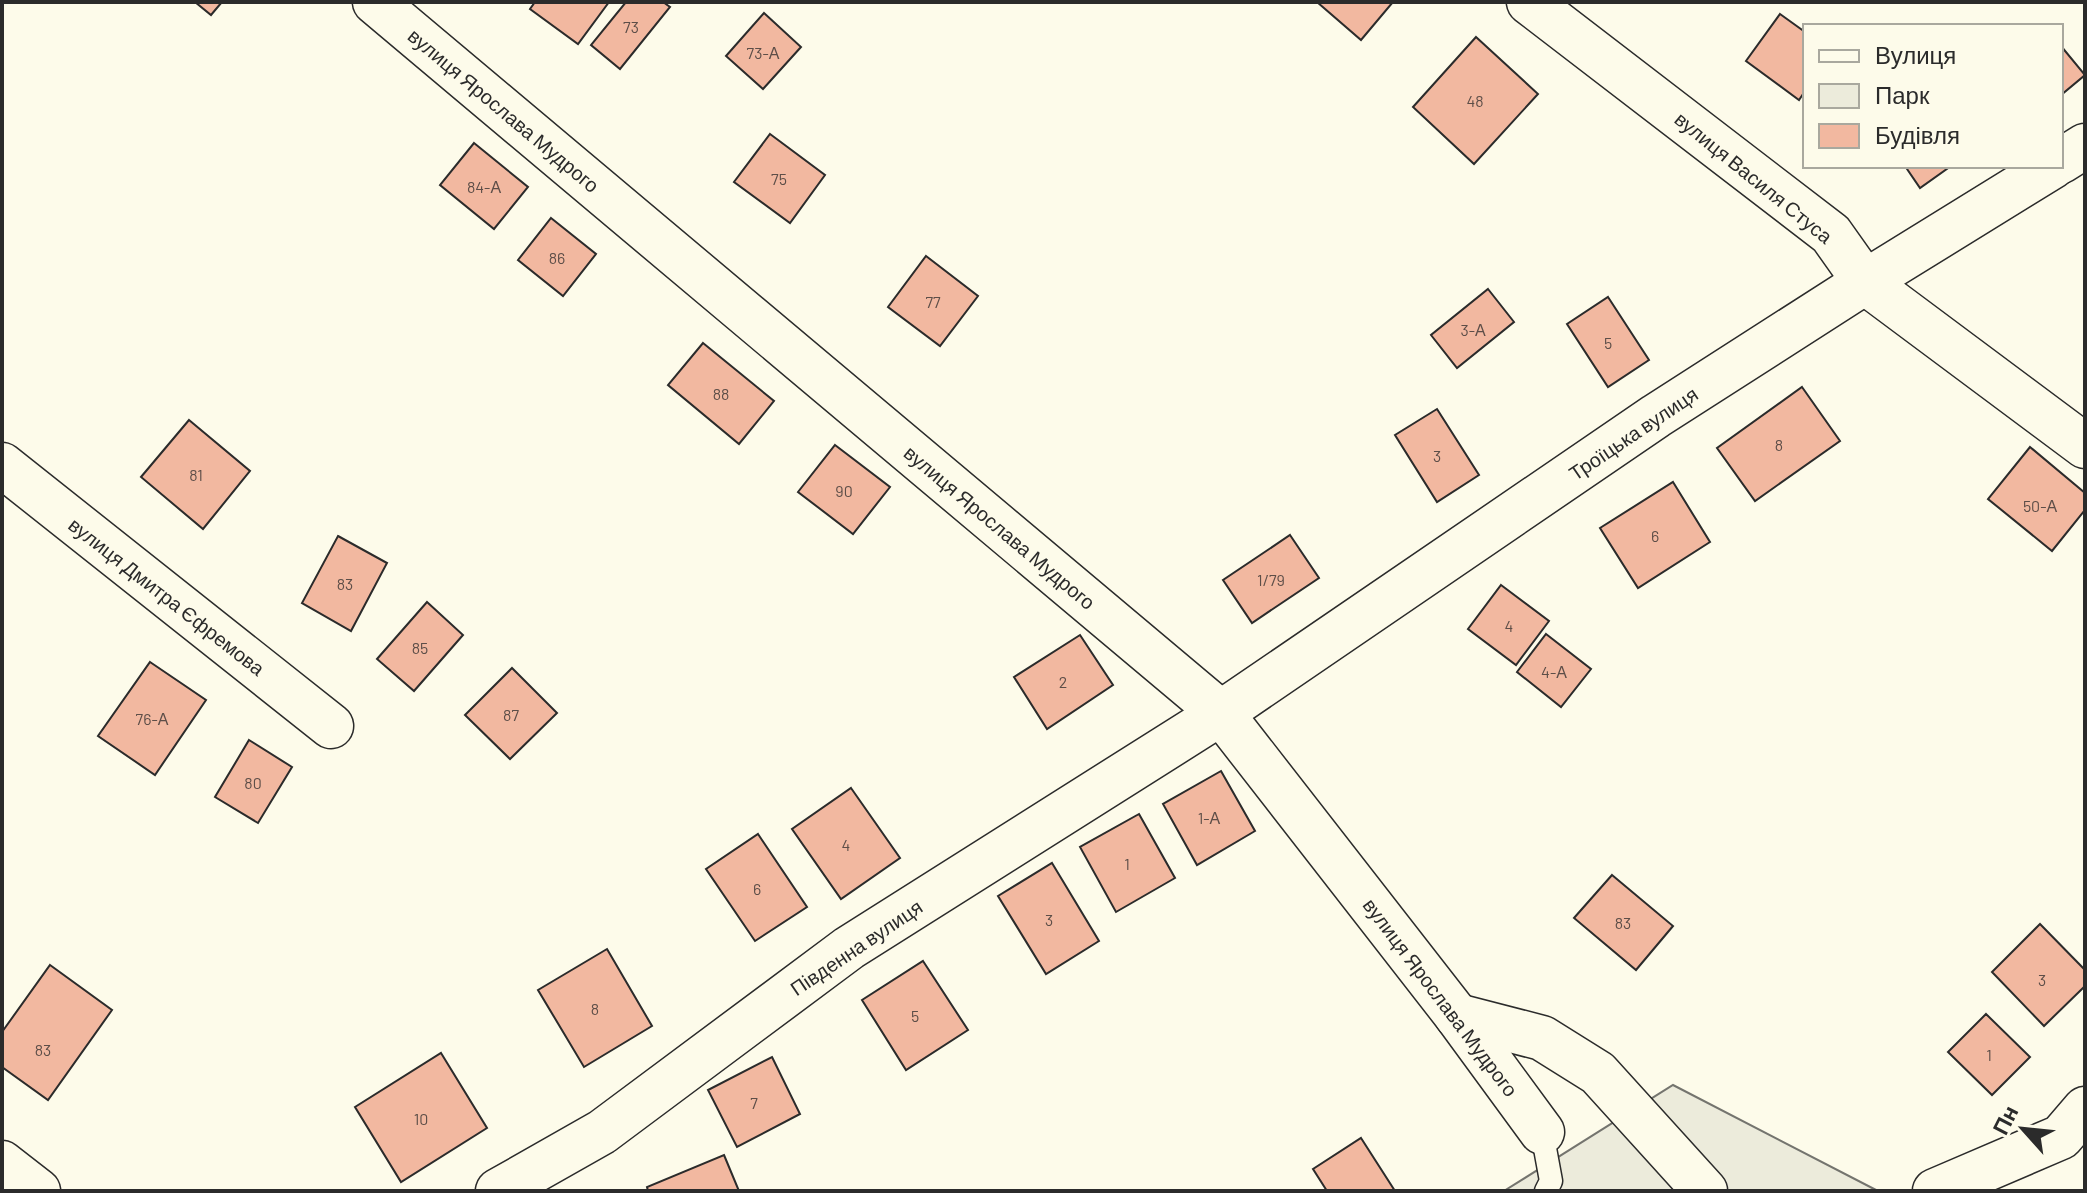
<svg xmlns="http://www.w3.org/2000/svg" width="2087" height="1193" viewBox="0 0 2087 1193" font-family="Barlow,sans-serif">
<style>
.green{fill:#ecebdb;stroke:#74746e;stroke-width:2}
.building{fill:#f2b8a0;stroke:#2b2b2b;stroke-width:2}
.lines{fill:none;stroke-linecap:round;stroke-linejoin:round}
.service-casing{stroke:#2b2b2b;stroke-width:25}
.minor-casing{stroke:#2b2b2b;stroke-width:47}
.service{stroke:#fdfbea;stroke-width:22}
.minor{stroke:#fdfbea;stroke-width:44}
.labels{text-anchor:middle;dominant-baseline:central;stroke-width:6;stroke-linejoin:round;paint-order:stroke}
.number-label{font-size:16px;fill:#5d4e48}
.street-label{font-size:20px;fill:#2b2b2b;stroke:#fdfbea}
</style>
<rect width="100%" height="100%" fill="#fdfbea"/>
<polygon class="green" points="1673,1085 1878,1191 1504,1191"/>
<g class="building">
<polygon points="195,2 222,2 211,15"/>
<polygon points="535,2 609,2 578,44 530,9"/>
<polygon points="626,2 663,2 670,7 620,69 591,45"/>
<polygon points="1317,2 1393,2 1361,40"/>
<polygon points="764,13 801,47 763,89 726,56"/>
<polygon points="1780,14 1805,32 1805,91 1799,100 1746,61"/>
<polygon points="1476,37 1538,94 1474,164 1413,107"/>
<polygon points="2061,46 2085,75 2061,95"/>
<polygon points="770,134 825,175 790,223 734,182"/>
<polygon points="474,143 528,187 494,229 440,185"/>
<polygon points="1905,166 1951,166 1920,188"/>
<polygon points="551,218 596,254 563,296 518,260"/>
<polygon points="926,256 978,296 940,346 888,307"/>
<polygon points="1488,289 1514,322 1457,368 1431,335"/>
<polygon points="1608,297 1649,360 1608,387 1567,324"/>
<polygon points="703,343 774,401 739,444 668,385"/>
<polygon points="1802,387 1840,441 1755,501 1717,448"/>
<polygon points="1437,409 1479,475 1437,502 1395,435"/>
<polygon points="189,420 250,471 203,529 141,477"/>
<polygon points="835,445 890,487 853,534 798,492"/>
<polygon points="2030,447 2085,493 2085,510 2052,551 1988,499"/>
<polygon points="1673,482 1710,542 1638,588 1600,528"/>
<polygon points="1290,535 1319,578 1252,623 1223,580"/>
<polygon points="338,536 387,563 351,631 302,603"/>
<polygon points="1501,585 1549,621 1516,665 1468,629"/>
<polygon points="427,602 463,635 414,691 377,659"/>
<polygon points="1546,634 1591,669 1561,707 1517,672"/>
<polygon points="1080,635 1113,685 1047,729 1014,677"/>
<polygon points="150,662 206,700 155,775 98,736"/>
<polygon points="512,668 557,713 510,759 465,715"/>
<polygon points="249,740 292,767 258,823 215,797"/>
<polygon points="1221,771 1255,831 1197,865 1163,804"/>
<polygon points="851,788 900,858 841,899 792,829"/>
<polygon points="1139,814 1175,878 1116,912 1080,847"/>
<polygon points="758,834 807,907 755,941 706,869"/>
<polygon points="1052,863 1099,941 1046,974 998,896"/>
<polygon points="1612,875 1673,926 1636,970 1574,918"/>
<polygon points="2040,924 2085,970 2085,986 2044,1026 1992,972"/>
<polygon points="607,949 652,1026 584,1067 538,990"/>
<polygon points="923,961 968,1030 906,1070 862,1000"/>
<polygon points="50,965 112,1010 48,1100 2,1067 2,1032"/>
<polygon points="1986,1014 2030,1057 1992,1095 1948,1052"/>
<polygon points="441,1053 487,1128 401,1182 355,1107"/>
<polygon points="772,1057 800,1114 737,1147 708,1090"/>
<polygon points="1361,1138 1395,1191 1327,1191 1313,1169"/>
<polygon points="724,1155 739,1191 648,1191 647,1187"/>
</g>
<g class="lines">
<g class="service-casing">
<polyline id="service" points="1542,1132 1551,1181 1546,1191"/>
</g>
<g class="minor-casing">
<g id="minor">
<polyline points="375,2 1221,713 1457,1016 1542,1132"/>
<polyline points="1529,2 1831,234 1865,282 2085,446"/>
<polyline points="2061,161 2085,146"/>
<polyline points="2,465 331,726"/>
<polyline points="1457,1016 1542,1038 1598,1073 1705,1191"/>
<polyline points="2,1163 38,1191"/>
<polyline points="498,1191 602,1132 849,948 1221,713 1656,416 1865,282 2053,166"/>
<polyline points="1935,1191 2061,1137 2085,1109"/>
</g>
</g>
<use href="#service" class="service"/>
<use href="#minor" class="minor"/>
</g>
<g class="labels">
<g class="number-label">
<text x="631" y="26">73</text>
<text x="763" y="52">73-А</text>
<text x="1475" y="100">48</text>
<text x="779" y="178">75</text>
<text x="484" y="186">84-А</text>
<text x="557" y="257">86</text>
<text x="933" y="301">77</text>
<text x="1473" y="329">3-А</text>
<text x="1608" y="342">5</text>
<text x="721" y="393">88</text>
<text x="1779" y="444">8</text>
<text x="1437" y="455">3</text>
<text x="196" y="474">81</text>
<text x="844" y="490">90</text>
<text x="2040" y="505">50-А</text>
<text x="1655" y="535">6</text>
<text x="1271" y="579">1/79</text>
<text x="345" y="583">83</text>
<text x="1509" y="625">4</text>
<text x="420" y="647">85</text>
<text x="1554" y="671">4-А</text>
<text x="1063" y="681">2</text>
<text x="511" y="714">87</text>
<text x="152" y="718">76-А</text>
<text x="253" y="782">80</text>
<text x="1209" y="817">1-А</text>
<text x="846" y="844">4</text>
<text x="1127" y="863">1</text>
<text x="757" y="888">6</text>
<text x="1049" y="919">3</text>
<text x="1623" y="922">83</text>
<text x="2042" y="979">3</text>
<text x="595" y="1008">8</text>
<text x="915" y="1015">5</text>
<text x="43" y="1049">83</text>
<text x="1989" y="1054">1</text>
<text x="754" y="1102">7</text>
<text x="421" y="1118">10</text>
</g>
<g class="street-label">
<text transform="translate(504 110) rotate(40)">вулиця Ярослава Мудрого</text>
<text transform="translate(1754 177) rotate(39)">вулиця Василя Стуса</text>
<text transform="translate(1633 433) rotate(-34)">Троїцька вулиця</text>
<text transform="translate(1000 527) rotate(40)">вулиця Ярослава Мудрого</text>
<text transform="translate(167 596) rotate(38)">вулиця Дмитра Єфремова</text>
<text transform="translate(856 947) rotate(-34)">Південна вулиця</text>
<text transform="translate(1441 997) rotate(53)">вулиця Ярослава Мудрого</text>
</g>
</g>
<rect width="2087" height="1193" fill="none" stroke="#2b2b2b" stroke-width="8"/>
<rect x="1803" y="24" width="260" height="144" fill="#fdfbea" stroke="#a9a89e" stroke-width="2"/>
<rect x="1819" y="50" width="40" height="12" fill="#fdfbea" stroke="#a9a89e" stroke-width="2"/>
<text x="1875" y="64" font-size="24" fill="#2b2b2b">Вулиця</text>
<rect x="1819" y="84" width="40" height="24" fill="#ecebdb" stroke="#a9a89e" stroke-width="2"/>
<text x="1875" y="104" font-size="24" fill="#2b2b2b">Парк</text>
<rect x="1819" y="124" width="40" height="24" fill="#f2b8a0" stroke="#a9a89e" stroke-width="2"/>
<text x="1875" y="144" font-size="24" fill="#2b2b2b">Будівля</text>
<g transform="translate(2023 1129) rotate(297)" stroke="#fdfbea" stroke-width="6" paint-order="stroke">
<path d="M0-6L14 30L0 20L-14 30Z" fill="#2b2b2b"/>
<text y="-12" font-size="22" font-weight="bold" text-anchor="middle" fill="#2b2b2b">Пн</text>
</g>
</svg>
